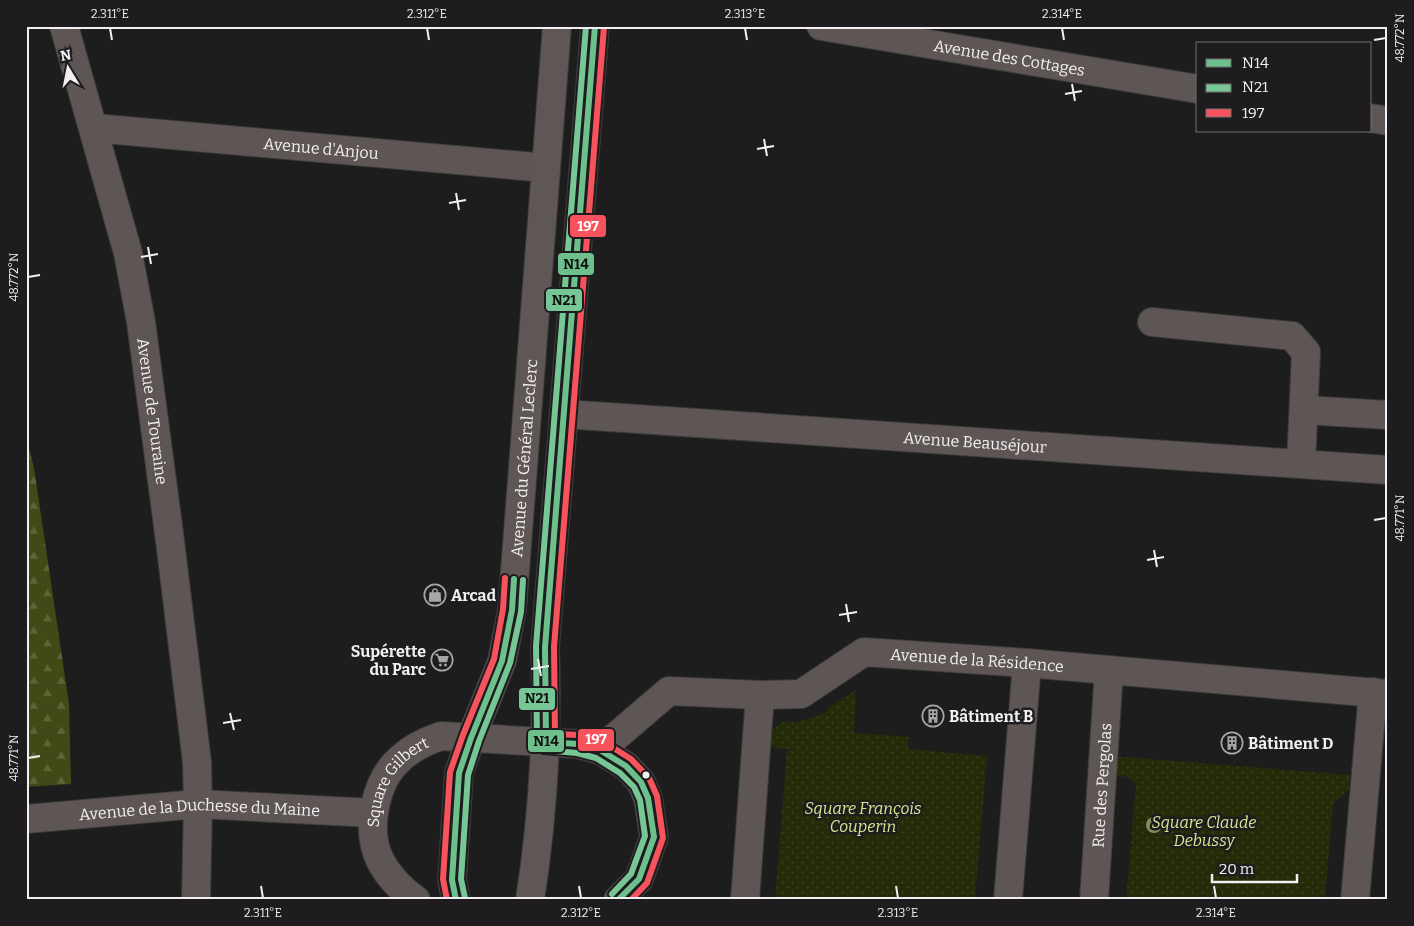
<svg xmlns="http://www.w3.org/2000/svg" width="1414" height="926" viewBox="0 0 1414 926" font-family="Bitter,serif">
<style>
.forest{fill:url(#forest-firs)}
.park{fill:url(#park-dots)}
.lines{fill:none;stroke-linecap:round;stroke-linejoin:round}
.minor-casing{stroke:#3b3a3b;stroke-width:30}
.major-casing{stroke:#3b3a3b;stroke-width:30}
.minor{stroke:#5e5654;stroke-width:28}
.major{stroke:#5f5755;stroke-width:28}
.bus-1-casing{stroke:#1e1c1e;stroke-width:10}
.bus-2-casing{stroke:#1e1c1e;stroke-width:10}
.bus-3-casing{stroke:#1e1c1e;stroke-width:10}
.bus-1{stroke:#6dc08c;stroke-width:6}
.bus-2{stroke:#77c695;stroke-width:6}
.bus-3{stroke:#f7535d;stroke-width:6}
.tree{fill:#818c5c}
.ticks{fill:none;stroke:#f1eff1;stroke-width:2}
.bus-dot{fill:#f1eff1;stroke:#1e1c1e;stroke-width:2}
.labels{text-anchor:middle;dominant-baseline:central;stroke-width:5;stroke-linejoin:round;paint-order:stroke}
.street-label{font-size:16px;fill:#f1eff1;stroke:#1e1c1e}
.poi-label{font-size:16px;font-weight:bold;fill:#f1eff1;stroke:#1e1c1e;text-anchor:start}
.park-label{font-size:16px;font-style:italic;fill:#d2e790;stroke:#1e1c1e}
.line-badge{stroke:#1e1c1e;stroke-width:2}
.badge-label{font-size:14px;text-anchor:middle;font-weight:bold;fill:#fff}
.pale-badge-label{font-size:14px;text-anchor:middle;font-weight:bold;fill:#111}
.neatline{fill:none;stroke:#f1eff1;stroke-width:2}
.ticks-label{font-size:12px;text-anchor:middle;fill:#f1eff1}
</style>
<defs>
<pattern id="forest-firs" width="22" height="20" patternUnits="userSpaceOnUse" patternTransform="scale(1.25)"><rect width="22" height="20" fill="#404a16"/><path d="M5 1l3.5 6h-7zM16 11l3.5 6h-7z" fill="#5c6438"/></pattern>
<pattern id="park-dots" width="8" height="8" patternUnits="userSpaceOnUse" patternTransform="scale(1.25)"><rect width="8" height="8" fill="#252b08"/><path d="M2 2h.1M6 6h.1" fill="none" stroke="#3a4020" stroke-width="1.8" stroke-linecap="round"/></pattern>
</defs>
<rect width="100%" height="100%" fill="#1d1d1d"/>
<polygon class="forest" points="26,436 34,468 69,704 71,784 26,787"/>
<g class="park">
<polygon points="856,690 854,733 909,737 908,749 987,756 975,900 775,900 787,749 771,747 773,729 782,722 799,722 825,713 829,707"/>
<polygon points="1112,756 1350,775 1348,791 1333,803 1325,900 1126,900 1136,784 1128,777 1110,775"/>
</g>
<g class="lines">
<g class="minor-casing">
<g id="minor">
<path id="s1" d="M64,26L128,253L141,322L170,541L197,762L198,804L196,900"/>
<path id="s2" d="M821,26L1198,89"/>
<polyline points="1370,118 1388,121"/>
<path id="s3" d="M94,128L546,168"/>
<polyline points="1152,322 1292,336 1306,352 1301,464"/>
<polyline points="1304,410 1388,415"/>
<path id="s4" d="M564,414L1388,470"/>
<path id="s5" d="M600,750L669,691L760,695L801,694L864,652L1027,663L1388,694"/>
<path id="s6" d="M26,819L198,804L373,813"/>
<path id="s7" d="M416,900C402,890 388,876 380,860C365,829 375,780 401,758C413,747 426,741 441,736L578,744L600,750L626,766L641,782L648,798L654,837L639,879L618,900"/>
<polyline points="745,900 760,695"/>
<polyline points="1008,900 1027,663"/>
<path id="s8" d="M1094,900L1109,670"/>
<polyline points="1355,900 1373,692"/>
</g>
</g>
<g class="major-casing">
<g id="major">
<path id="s9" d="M456,900L452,880L459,773L471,738L502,661L512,610L557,26"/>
<path d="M530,900C543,816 548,732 545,647L595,26"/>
</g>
</g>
<use href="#minor" class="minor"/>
<use href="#major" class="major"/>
<g class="bus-1-casing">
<g id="bus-1">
<polyline points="595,26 545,647 546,742 578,744 600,750 626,766 641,782 648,798 654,837 639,879 618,900"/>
<polyline points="456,900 452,880 459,773 471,738 502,661 512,610 514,579"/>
</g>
</g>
<g class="bus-2-casing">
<g id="bus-2">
<polyline points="586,26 536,646 537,742 539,748 544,750 577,753 596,758 620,773 634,787 640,800 645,836 631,874 612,894"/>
<polyline points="465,898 461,879 468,775 479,741 510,663 521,612 523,580"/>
</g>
</g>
<g class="bus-3-casing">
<g id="bus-3">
<polyline points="604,27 554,647 555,734 579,735 604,742 631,759 649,778 657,796 663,838 647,883 631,900"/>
<polyline points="447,900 443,879 450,772 463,735 494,659 503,609 505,578"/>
</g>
</g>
<use href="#bus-1" class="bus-1"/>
<use href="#bus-2" class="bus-2"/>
<use href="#bus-3" class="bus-3"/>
</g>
<circle class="tree" cx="1154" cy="825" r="8"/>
<path class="ticks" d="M110,28L112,40M427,28L429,40M745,28L747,40M1062,28L1064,40M1374,40L1386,38M1072,84L1075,101M1065,94L1082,91M764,139L767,156M757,149L774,146M456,193L459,210M449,203L466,200M148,247L151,264M141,257L158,254M28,277L40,275M1374,520L1386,518M1154,550L1157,567M1147,560L1164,557M846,604L849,622M839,615L857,612M538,659L541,676M531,669L549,666M230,713L234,730M223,723L241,720M28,758L40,756M261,886L263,898M579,886L581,898M896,886L898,898M1214,886L1216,898"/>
<defs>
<g id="shop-ring" transform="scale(1.125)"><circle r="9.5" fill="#1e1c1e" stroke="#a7a6a7" stroke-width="1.5"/><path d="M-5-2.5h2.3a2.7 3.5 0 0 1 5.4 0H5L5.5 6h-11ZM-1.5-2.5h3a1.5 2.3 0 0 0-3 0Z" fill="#a7a6a7"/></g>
<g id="supermarket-ring" transform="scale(1.125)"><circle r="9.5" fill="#1e1c1e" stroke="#a7a6a7" stroke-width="1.5"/><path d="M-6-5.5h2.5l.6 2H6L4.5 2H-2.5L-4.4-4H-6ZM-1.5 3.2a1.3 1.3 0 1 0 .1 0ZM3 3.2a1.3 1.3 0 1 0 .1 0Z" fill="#a7a6a7"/></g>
<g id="building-ring" transform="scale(1.125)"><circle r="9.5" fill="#1e1c1e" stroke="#a7a6a7" stroke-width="1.5"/><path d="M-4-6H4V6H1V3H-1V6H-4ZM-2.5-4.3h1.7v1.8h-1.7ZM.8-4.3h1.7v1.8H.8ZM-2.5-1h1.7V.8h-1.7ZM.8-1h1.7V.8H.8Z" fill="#a7a6a7"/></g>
</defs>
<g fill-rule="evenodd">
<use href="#shop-ring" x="435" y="595"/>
<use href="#supermarket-ring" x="442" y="660"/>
<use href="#building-ring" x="933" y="716"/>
<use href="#building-ring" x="1232" y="743"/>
</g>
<circle class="bus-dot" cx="646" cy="775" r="4.5"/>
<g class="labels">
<g class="street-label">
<text stroke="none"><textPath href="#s2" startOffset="191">Avenue des Cottages</textPath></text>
<text stroke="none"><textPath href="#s3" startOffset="228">Avenue d'Anjou</textPath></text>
<text stroke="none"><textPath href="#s1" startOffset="396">Avenue de Touraine</textPath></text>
<text stroke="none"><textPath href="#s4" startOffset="412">Avenue Beauséjour</textPath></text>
<text stroke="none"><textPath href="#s9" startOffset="452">Avenue du Général Leclerc</textPath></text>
<text stroke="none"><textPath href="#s5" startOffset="412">Avenue de la Résidence</textPath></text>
<text stroke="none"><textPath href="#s8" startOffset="115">Rue des Pergolas</textPath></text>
<text stroke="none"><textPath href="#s7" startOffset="142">Square Gilbert</textPath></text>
<text stroke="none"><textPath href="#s6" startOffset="174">Avenue de la Duchesse du Maine</textPath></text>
</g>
<g class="poi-label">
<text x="451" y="595">Arcad</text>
<text x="426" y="651" text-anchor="end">Supérette<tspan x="426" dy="18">du Parc</tspan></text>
<text x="949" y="716">Bâtiment B</text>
<text x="1248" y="743">Bâtiment D</text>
</g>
<g class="park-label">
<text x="863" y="808">Square François<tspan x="863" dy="18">Couperin</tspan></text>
<text x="1204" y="822">Square Claude<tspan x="1204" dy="18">Debussy</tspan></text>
</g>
</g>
<g class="line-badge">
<rect x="569" y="214" width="38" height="24" rx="5" fill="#f7535d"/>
<rect x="557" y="252" width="38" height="24" rx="5" fill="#6dc08c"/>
<rect x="545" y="288" width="38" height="24" rx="5" fill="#77c695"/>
<rect x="518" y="687" width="38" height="24" rx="5" fill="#77c695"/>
<rect x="577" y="728" width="38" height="24" rx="5" fill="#f7535d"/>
<rect x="527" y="729" width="38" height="24" rx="5" fill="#6dc08c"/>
</g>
<g class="badge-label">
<text x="588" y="231">197</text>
<text x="596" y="744">197</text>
</g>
<g class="pale-badge-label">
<text x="576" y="269">N14</text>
<text x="564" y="305">N21</text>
<text x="537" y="703">N21</text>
<text x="546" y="746">N14</text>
</g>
<rect width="1414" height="926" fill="none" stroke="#1e1c1e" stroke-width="55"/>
<rect x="1196" y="42" width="175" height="90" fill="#1e1c1e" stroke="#727072"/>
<rect x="1206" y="59" width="25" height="8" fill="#6dc08c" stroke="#727072"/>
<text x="1242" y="68" font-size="15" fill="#f1eff1">N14</text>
<rect x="1206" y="84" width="25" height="8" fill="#77c695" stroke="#727072"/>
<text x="1242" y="92" font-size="15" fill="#f1eff1">N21</text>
<rect x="1206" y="109" width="25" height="8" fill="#f7535d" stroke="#727072"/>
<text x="1242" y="118" font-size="15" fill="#f1eff1">197</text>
<g transform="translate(68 68) rotate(350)" stroke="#1e1c1e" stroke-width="4" paint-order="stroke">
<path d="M0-4L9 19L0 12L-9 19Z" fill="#f1eff1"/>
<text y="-8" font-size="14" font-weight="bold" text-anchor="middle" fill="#f1eff1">N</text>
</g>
<path d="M1212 874v8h85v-8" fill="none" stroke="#f1eff1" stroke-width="2.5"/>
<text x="1219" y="874" font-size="15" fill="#f1eff1" stroke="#1e1c1e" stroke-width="4" paint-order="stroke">20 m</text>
<rect x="28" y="28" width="1358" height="870" class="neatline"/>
<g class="ticks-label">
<text x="110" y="18">2.311°E</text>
<text x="427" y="18">2.312°E</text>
<text x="745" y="18">2.313°E</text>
<text x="1062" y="18">2.314°E</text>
<text transform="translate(1400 38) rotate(-90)" y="4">48.772°N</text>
<text transform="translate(14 277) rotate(-90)" y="4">48.772°N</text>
<text transform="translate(1400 518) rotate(-90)" y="4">48.771°N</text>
<text transform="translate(14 758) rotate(-90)" y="4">48.771°N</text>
<text x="263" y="917">2.311°E</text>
<text x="581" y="917">2.312°E</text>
<text x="898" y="917">2.313°E</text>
<text x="1216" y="917">2.314°E</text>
</g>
</svg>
